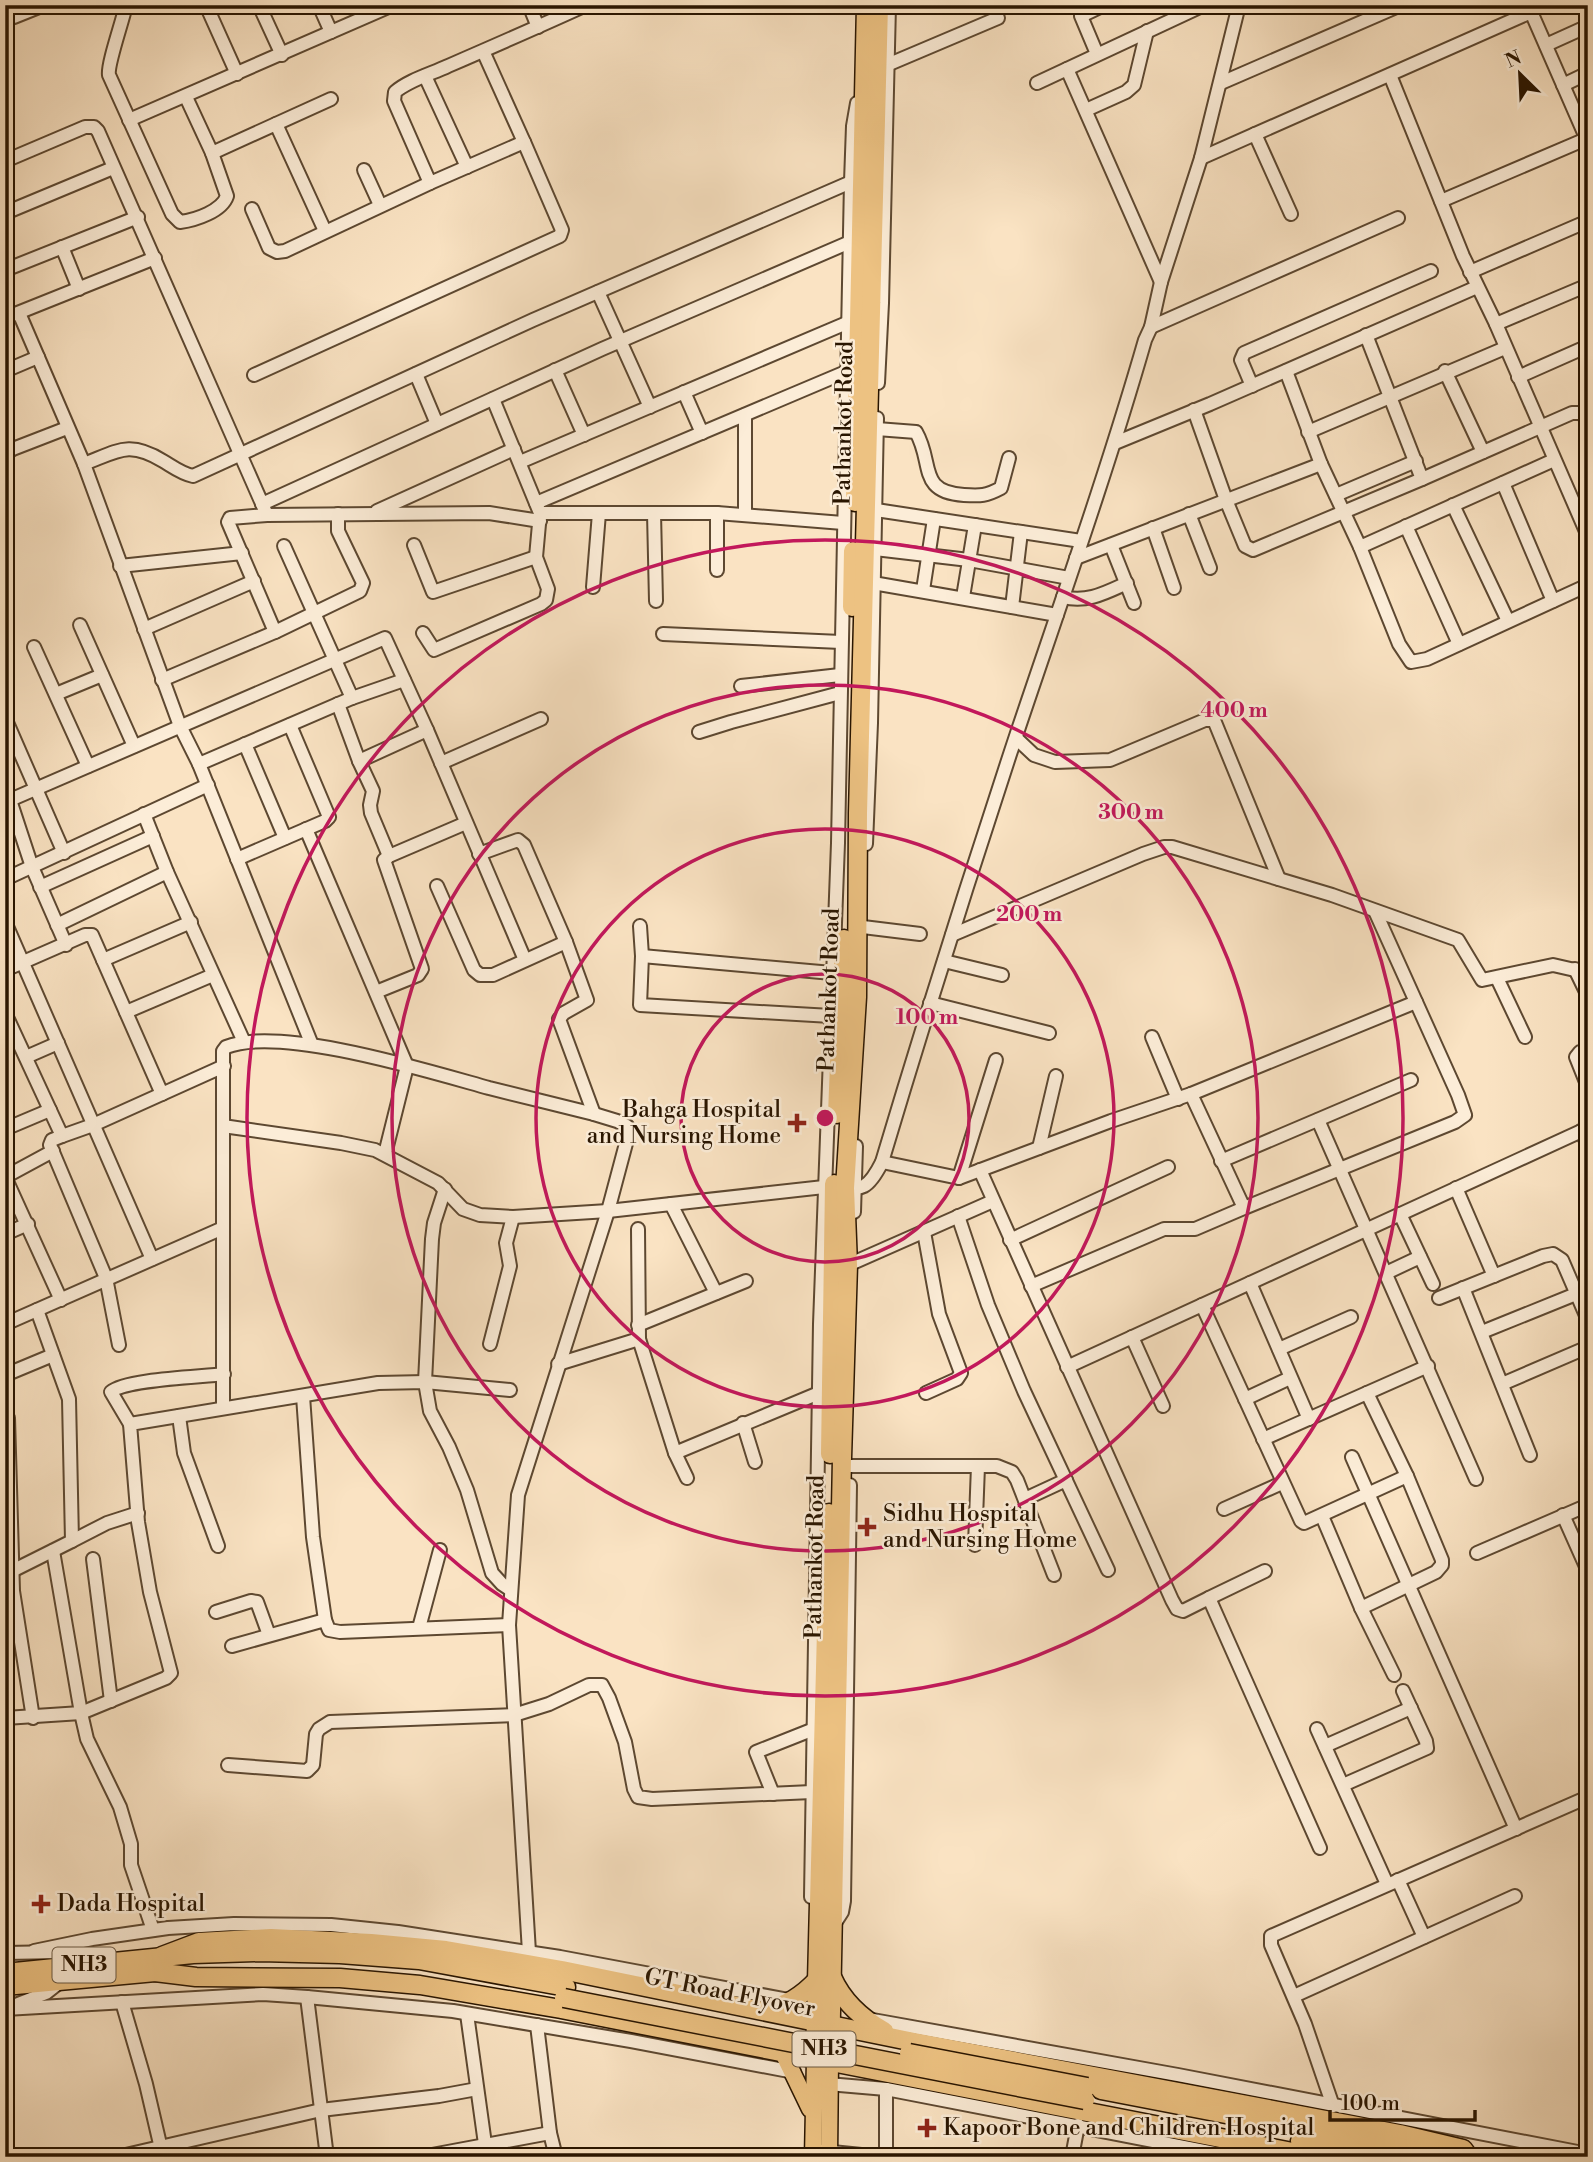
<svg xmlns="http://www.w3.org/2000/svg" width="1593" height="2162" viewBox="0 0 1593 2162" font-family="'Libre Bodoni',serif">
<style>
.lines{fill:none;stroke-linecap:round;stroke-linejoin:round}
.minor-casing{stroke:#5d4831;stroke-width:16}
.major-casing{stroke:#291500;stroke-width:19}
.highway-casing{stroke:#291500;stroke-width:21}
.minor{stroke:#fcedd8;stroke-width:12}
.major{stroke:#edc282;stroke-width:16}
.highway{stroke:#edc282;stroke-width:18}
.highway-bridge-casing{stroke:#291500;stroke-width:21;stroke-linecap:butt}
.highway-bridge{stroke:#edc282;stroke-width:18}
.ring{fill:none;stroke:#c2185b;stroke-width:3.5}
.poi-dot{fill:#8f2418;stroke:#fcedd8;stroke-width:2.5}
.labels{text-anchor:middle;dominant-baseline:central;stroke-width:5;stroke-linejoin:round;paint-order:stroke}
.shield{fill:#fcedd8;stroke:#685641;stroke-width:2}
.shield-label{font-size:21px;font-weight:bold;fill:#291500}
.street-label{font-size:23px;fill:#291500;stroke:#fcedd8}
.poi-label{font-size:23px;fill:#291500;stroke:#fcedd8;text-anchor:start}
.centre{fill:#c2185b;stroke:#fcedd8;stroke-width:3.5}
.ring-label{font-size:21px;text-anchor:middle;font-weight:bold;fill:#c2185b;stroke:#fcedd8;stroke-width:5;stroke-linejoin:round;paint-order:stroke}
</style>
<rect width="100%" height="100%" fill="#fae3c3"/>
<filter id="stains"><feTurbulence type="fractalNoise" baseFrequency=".00286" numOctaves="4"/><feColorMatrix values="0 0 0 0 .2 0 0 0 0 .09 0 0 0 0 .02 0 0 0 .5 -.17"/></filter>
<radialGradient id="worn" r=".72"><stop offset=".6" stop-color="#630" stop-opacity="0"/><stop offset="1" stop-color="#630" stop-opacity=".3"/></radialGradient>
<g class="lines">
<g class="minor-casing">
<g id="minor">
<polyline points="6,5 8,13 14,17 44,5"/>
<path d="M126,5C123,20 107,65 109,75L172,214L180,222C196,220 222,211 227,196L212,153L186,97"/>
<polyline points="206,5 237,74"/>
<polyline points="259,5 282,55"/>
<polyline points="319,5 331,32"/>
<polyline points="529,5 538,27"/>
<polyline points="1528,5 1588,142"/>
<polyline points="1546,45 1588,26"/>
<path d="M483,51L524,142L430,183L394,101L395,92C409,80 431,74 448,66C494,46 540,26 586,5"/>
<polyline points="1097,54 1081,16 1104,5"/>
<polyline points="887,65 998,18"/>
<polyline points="1067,69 1161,282"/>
<polyline points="1390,75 1463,256 1496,324 1588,536"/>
<polyline points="425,76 467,167"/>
<polyline points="1037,83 1204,5"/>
<polyline points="1221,83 1401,5"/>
<polyline points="1563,85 1588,73"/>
<polyline points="1086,110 1126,92 1134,85 1147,31"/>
<polyline points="129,120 393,5"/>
<polyline points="276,124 325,231"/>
<polyline points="1255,134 1291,214"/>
<polyline points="212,153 331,99"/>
<polyline points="1201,158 1531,12"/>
<polyline points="5,161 85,127 94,127 98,131 267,515"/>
<polyline points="364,170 380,205"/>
<polyline points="1441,201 1586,139"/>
<polyline points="252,209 269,248 277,252 285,251 430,183"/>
<polyline points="5,213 113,168"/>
<polyline points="62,247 79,289"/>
<polyline points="5,270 138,217"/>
<polyline points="1470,272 1588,221"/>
<polyline points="598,292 650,407"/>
<polyline points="19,313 84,464 180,726 199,764 312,1045"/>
<polyline points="5,318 155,258"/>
<polyline points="1496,324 1588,285"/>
<polyline points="1151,327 1398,218"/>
<polyline points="1366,335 1422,479"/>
<polyline points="555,370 584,435"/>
<polyline points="5,371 38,357"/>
<polyline points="1286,371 1321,464 1360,547 1399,644 1411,662 1427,659 1588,585"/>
<polyline points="1445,371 1483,452"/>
<polyline points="416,374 437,424"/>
<polyline points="254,375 560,236 562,230 524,142"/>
<polyline points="1518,377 1588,346"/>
<polyline points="878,383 882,303 889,5"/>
<polyline points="1252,386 1241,360 1244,353 1431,271"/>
<polyline points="684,392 702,433"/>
<polyline points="1194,410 1226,500 1245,546 1253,550 1422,479 1572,413 1582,413 1588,422"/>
<polyline points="745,415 745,515"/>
<path d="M877,429L916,432C934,463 917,492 964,495C981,496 986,496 1001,488L1009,458"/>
<polyline points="1308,432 1505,348"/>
<polyline points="5,436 11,450"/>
<polyline points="1115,443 1210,404 1477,287"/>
<polyline points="5,452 67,428"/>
<polyline points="520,462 849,322"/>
<path d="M84,464C118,451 129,440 163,461C173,467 182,474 193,476L533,320L851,182"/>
<polyline points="1503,483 1553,601"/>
<polyline points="1336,495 1416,461"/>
<polyline points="536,503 848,371"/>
<polyline points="262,504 602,349 850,242"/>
<polyline points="1453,505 1508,621"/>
<polyline points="876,510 1081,541"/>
<polyline points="377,511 514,449"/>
<polyline points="540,513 717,513 843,523"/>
<polyline points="654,513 656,601"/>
<polyline points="717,513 717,570"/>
<polyline points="1189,514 1210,568"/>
<polyline points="1406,526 1459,644"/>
<polyline points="1153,528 1174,588"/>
<polyline points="414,545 433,592 536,557"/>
<polyline points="1111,545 1134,603"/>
<polyline points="284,546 352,698"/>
<polyline points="1360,547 1554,460"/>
<polyline points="875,549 969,560 1069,578"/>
<polyline points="1076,558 1321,464"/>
<polyline points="120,566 242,553"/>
<polyline points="873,583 1057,615"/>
<polyline points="593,587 599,513"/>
<polyline points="923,590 934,519"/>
<polyline points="963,597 975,525"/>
<path d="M1063,597C1087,603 1105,593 1127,583"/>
<polyline points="1012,607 1021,532"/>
<polyline points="80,625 134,746"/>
<polyline points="144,629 254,581"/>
<polyline points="275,632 228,522 230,518 267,515 489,513 540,521"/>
<polyline points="423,633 434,650 541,604 546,600 548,589 536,557 540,513 493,399"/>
<polyline points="663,634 841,642"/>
<polyline points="34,647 88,766"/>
<polyline points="162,680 275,632 360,591 363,583 338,531 338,514"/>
<polyline points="741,686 840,675"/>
<polyline points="56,694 102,675"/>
<polyline points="338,704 359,761 373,791 370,805 371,813 389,856"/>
<polyline points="5,718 64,853"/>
<polyline points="699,732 731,722 840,693"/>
<polyline points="1016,738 1034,755 1055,762 1110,760 1205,720 1214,720 1279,879"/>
<polyline points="245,744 285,838"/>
<polyline points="359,761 427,730"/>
<polyline points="441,763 541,719"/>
<polyline points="199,764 352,698 404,680"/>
<polyline points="5,793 10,800 385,638 427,730 525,960"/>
<polyline points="10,800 32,867 66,945"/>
<polyline points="144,814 167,872 244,1042"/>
<polyline points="306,829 407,1066 385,1154"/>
<polyline points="866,844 871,723 877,418"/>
<polyline points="479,854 518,840 524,845 566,942 587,1000 564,1013 559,1019 594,1114"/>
<polyline points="237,859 325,821 329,817 290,725"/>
<polyline points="5,879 208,785"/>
<polyline points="437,886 474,970 480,975 493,975 566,942"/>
<polyline points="40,887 153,836"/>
<polyline points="5,922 152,1259"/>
<polyline points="57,925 167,872"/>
<polyline points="640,926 642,956 640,1005 831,1016"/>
<polyline points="863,927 920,934"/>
<polyline points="952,935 1143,854 1164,847 1172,847 1332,895 1458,940 1482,980 1553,965 1588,973"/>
<polyline points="642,956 832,973"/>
<polyline points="103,960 191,922"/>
<polyline points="944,961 1002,975"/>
<polyline points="1575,969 1588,996"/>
<polyline points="5,970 85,935 92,935 162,1094"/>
<polyline points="1497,978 1525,1037"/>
<polyline points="376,992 418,975 422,969 384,860 389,856 466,823"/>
<polyline points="930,1003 1049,1033"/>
<polyline points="126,1012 213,975"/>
<polyline points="5,1013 62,1136 52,1140 50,1145 106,1278 119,1345"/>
<polyline points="1152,1037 1178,1099"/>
<polyline points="1588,1053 1580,1052 1576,1057 1588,1087"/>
<polyline points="26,1057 58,1043"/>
<polyline points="1191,1094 1244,1208 1455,1122 1465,1115 1458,1095 1375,911"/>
<polyline points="1318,1120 1476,1479"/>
<path d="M223,1126L341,1143L375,1150L438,1183L463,1209L480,1215L513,1217L608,1211L824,1187C859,1188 865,1196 882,1162C925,1018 970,875 1017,733C1061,602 1107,472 1145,340L1151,327L1161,282L1201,158L1239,5"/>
<polyline points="5,1129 50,1110"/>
<polyline points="1581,1131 1588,1145"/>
<polyline points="62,1136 93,1125 224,1066"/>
<polyline points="1039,1148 1056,1076"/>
<polyline points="1221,1161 1411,1080"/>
<polyline points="882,1162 959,1178 1111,1121 1191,1094 1416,1002"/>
<polyline points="980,1170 1172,1600 1177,1609 1183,1611 1209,1598 1320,1848"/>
<polyline points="5,1177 61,1300"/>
<polyline points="5,1177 53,1151"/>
<polyline points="959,1178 996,1060"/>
<polyline points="1456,1188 1494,1276"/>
<polyline points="445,1189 434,1223 432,1239 425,1382 430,1411 449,1447 467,1490 492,1573 502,1584 511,1590"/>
<polyline points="671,1204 716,1293"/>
<polyline points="854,1212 856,1146"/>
<polyline points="1400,1214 1433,1284"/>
<polyline points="958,1216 988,1305 1024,1391 1108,1570"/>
<polyline points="638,1229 639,1339 675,1453 819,1393"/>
<polyline points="924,1232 939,1314 961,1373 957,1379 926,1393"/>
<polyline points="5,1234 28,1224"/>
<polyline points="1010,1240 1168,1167"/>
<polyline points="848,1265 993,1201"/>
<polyline points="1386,1273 1420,1257"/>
<polyline points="1250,1283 1309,1419"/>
<polyline points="1031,1286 1164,1229 1195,1229 1244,1208"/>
<polyline points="1463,1288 1530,1455"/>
<polyline points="1439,1298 1543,1256 1553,1254 1562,1260 1588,1320"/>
<polyline points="1202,1305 1301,1521 1304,1523 1407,1476"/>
<polyline points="5,1324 223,1228"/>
<polyline points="638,1325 746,1281"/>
<polyline points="1482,1332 1576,1294"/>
<polyline points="1132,1337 1163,1406"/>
<polyline points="490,1344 510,1266 506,1243 513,1217"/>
<polyline points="1279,1349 1351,1317"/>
<polyline points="558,1364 639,1339"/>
<polyline points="1067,1367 1588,1128"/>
<polyline points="5,1375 53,1355"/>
<polyline points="1502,1384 1588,1347"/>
<polyline points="303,1396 313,1537 325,1620 329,1630 340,1632 509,1625"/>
<polyline points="1245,1399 1290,1378"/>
<path d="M223,1408V1051L226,1047C280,1025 431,1072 489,1088C524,1097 559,1105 594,1114L617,1121L627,1126L628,1136L608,1211L518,1495L509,1625L529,1952"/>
<polyline points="179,1416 184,1453 218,1546"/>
<polyline points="8,1418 13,1591 33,1718"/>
<polyline points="743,1423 755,1462"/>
<path d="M130,1424L111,1392C125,1379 201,1377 224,1374"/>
<polyline points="1263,1439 1428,1366"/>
<polyline points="675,1453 687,1478"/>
<polyline points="1352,1457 1516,1829"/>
<polyline points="850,1466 997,1466 1012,1472 1017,1480 1054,1575"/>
<polyline points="1025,1499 1066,1480"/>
<polyline points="1224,1509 1282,1483"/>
<polyline points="1563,1515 1588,1571"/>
<polyline points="1322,1516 1361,1608 1394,1675"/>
<polyline points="72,1541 107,1523 138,1513"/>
<polyline points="975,1545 978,1466"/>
<polyline points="53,1551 81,1713 87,1739 120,1807 131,1844 131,1865 153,1930"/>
<polyline points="1477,1553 1588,1505"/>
<polyline points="93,1559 111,1701"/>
<polyline points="12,1571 72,1541 69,1399 37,1310"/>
<polyline points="1209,1598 1265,1571"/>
<polyline points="1361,1608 1436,1572 1442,1565 1442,1560 1407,1476 1367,1393"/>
<polyline points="216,1612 251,1601 257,1602 269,1635"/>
<polyline points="419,1628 440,1550"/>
<polyline points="232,1646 325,1620"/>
<polyline points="5,1718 81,1713 166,1678 171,1673 150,1592 138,1522 130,1424 378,1383 425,1382 510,1390"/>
<polyline points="1317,1729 1387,1884"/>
<polyline points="1325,1746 1411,1708"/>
<polyline points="228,1765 307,1771 313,1765 316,1734 319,1729 330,1722 514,1715 549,1704 589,1685 602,1685 609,1698 625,1742 634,1789 638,1797 652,1799 812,1792"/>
<polyline points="1343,1785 1427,1748 1426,1741 1403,1691"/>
<polyline points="773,1794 756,1752 814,1729"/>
<polyline points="1398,1880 1424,1937"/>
<polyline points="811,1897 820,1324 838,843 851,182 853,126 857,103"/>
<polyline points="833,1926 842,1912 844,1901 850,1485"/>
<polyline points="34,1951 92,1939 168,1928 234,1924 331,1925 398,1932 560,1957 794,2001"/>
<polyline points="5,1953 60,1952 106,1957"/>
<polyline points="1294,1996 1515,1896"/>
<polyline points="307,1997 327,2157"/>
<polyline points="122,2002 146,2084 163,2157"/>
<polyline points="18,2004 46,1993 60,1982"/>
<polyline points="5,2009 263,1994 307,1997 453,2011 631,2041 794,2072"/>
<polyline points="467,2014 485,2144"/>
<polyline points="873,2020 1178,2075 1588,2154"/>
<polyline points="537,2025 550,2133 556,2157"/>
<polyline points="828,2084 886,2089 1235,2157"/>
<polyline points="1333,2106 1305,2024 1271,1945 1271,1936 1588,1797"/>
<polyline points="822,2151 881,2157"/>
<polyline points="117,2157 321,2110 439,2096 477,2089"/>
<polyline points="421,2157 550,2133"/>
<polyline points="886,2157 886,2089"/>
<polyline points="1072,2157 1078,2125"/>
</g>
</g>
<g class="major-casing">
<g id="major">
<polyline points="783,2053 810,2109"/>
<polyline points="813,2157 815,2059"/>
<polyline points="829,2157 830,2062"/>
</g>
</g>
<g class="highway-casing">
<g id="highway">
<polyline points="855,502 866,5"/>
<polyline points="852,607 853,551"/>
<polyline points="837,1114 844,939"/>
<polyline points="830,1454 834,1184"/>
<polyline points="162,1956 199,1942 271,1938 371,1943 446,1950 562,1970 914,2042 1400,2134 1463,2149 1469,2157"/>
<polyline points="155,1972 196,1977 340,1978 420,1985 561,2009 1318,2157"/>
<polyline points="5,1973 193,1954 260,1952 340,1954 419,1960 566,1987"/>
<path d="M832,1977C843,2002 861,2018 884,2031"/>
<polyline points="5,1986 166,1971"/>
<path d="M765,2010C787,2005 801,1997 817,1980"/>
<polyline points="815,2059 829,1513"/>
<polyline points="830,2062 842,1458 848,1265 845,1188 857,997 858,813 879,5"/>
<polyline points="1101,2090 1434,2154"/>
<polyline points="1300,2141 1379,2157"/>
</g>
</g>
<use href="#minor" class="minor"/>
<use href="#major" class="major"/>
<use href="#highway" class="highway"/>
<g class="highway-bridge-casing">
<g id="highway-bridge">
<polyline points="564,1998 1085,2100"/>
<polyline points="909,2053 1087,2087"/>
</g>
</g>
<use href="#highway-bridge" class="highway-bridge"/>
</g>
<g class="ring">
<circle cx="825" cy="1118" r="144"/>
<circle cx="825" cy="1118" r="289"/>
<circle cx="825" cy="1118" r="433"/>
<circle cx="825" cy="1118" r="578"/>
</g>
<g class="poi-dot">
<path d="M793.5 1112.5h7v7h7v7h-7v7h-7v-7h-7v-7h7z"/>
<path d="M863.5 1516.5h7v7h7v7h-7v7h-7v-7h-7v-7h7z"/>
<path d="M37.5 1893.5h7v7h7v7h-7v7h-7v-7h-7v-7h7z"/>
<path d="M923.5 2117.5h7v7h7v7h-7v7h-7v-7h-7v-7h7z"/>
</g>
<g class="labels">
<g class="shield">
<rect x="52.5" y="1947.5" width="63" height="35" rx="5"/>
<rect x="792.5" y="2031.5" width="63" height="35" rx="5"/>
</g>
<g class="shield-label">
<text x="84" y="1965">NH3</text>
<text x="824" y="2049">NH3</text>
</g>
<g class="street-label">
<text transform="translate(844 423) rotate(-89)">Pathankot Road</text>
<text transform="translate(829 990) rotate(-88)">Pathankot Road</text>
<text transform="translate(815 1557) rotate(-89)">Pathankot Road</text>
<text transform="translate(730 1993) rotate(11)">GT Road Flyover</text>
</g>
<g class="poi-label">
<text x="781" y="1110" text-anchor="end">Bahga Hospital<tspan x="781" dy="26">and Nursing Home</tspan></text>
<text x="883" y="1514">Sidhu Hospital<tspan x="883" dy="26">and Nursing Home</tspan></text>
<text x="57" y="1904">Dada Hospital</text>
<text x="943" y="2128">Kapoor Bone and Children Hospital</text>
</g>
</g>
<circle cx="825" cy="1118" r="10" class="centre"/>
<g class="ring-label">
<text x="1234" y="717">400 m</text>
<text x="1131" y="819">300 m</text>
<text x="1029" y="921">200 m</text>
<text x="927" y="1024">100 m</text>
</g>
<rect width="1593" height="2162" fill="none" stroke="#fae3c3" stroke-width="28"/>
<rect x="7" y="7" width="1579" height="2148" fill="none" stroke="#291500" stroke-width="3.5"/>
<rect x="14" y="14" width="1565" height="2134" fill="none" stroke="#291500" stroke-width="2"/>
<g transform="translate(1520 74) rotate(336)" stroke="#fcedd8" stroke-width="5" paint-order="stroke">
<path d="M0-5L12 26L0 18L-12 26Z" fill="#291500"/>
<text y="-10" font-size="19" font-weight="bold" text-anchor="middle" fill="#291500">N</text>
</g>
<path d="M1330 2110v10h145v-10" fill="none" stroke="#291500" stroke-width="3.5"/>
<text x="1341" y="2110" font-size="21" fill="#291500" stroke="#fcedd8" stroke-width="5" paint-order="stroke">100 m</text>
<rect width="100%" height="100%" filter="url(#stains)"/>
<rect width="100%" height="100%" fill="url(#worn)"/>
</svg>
